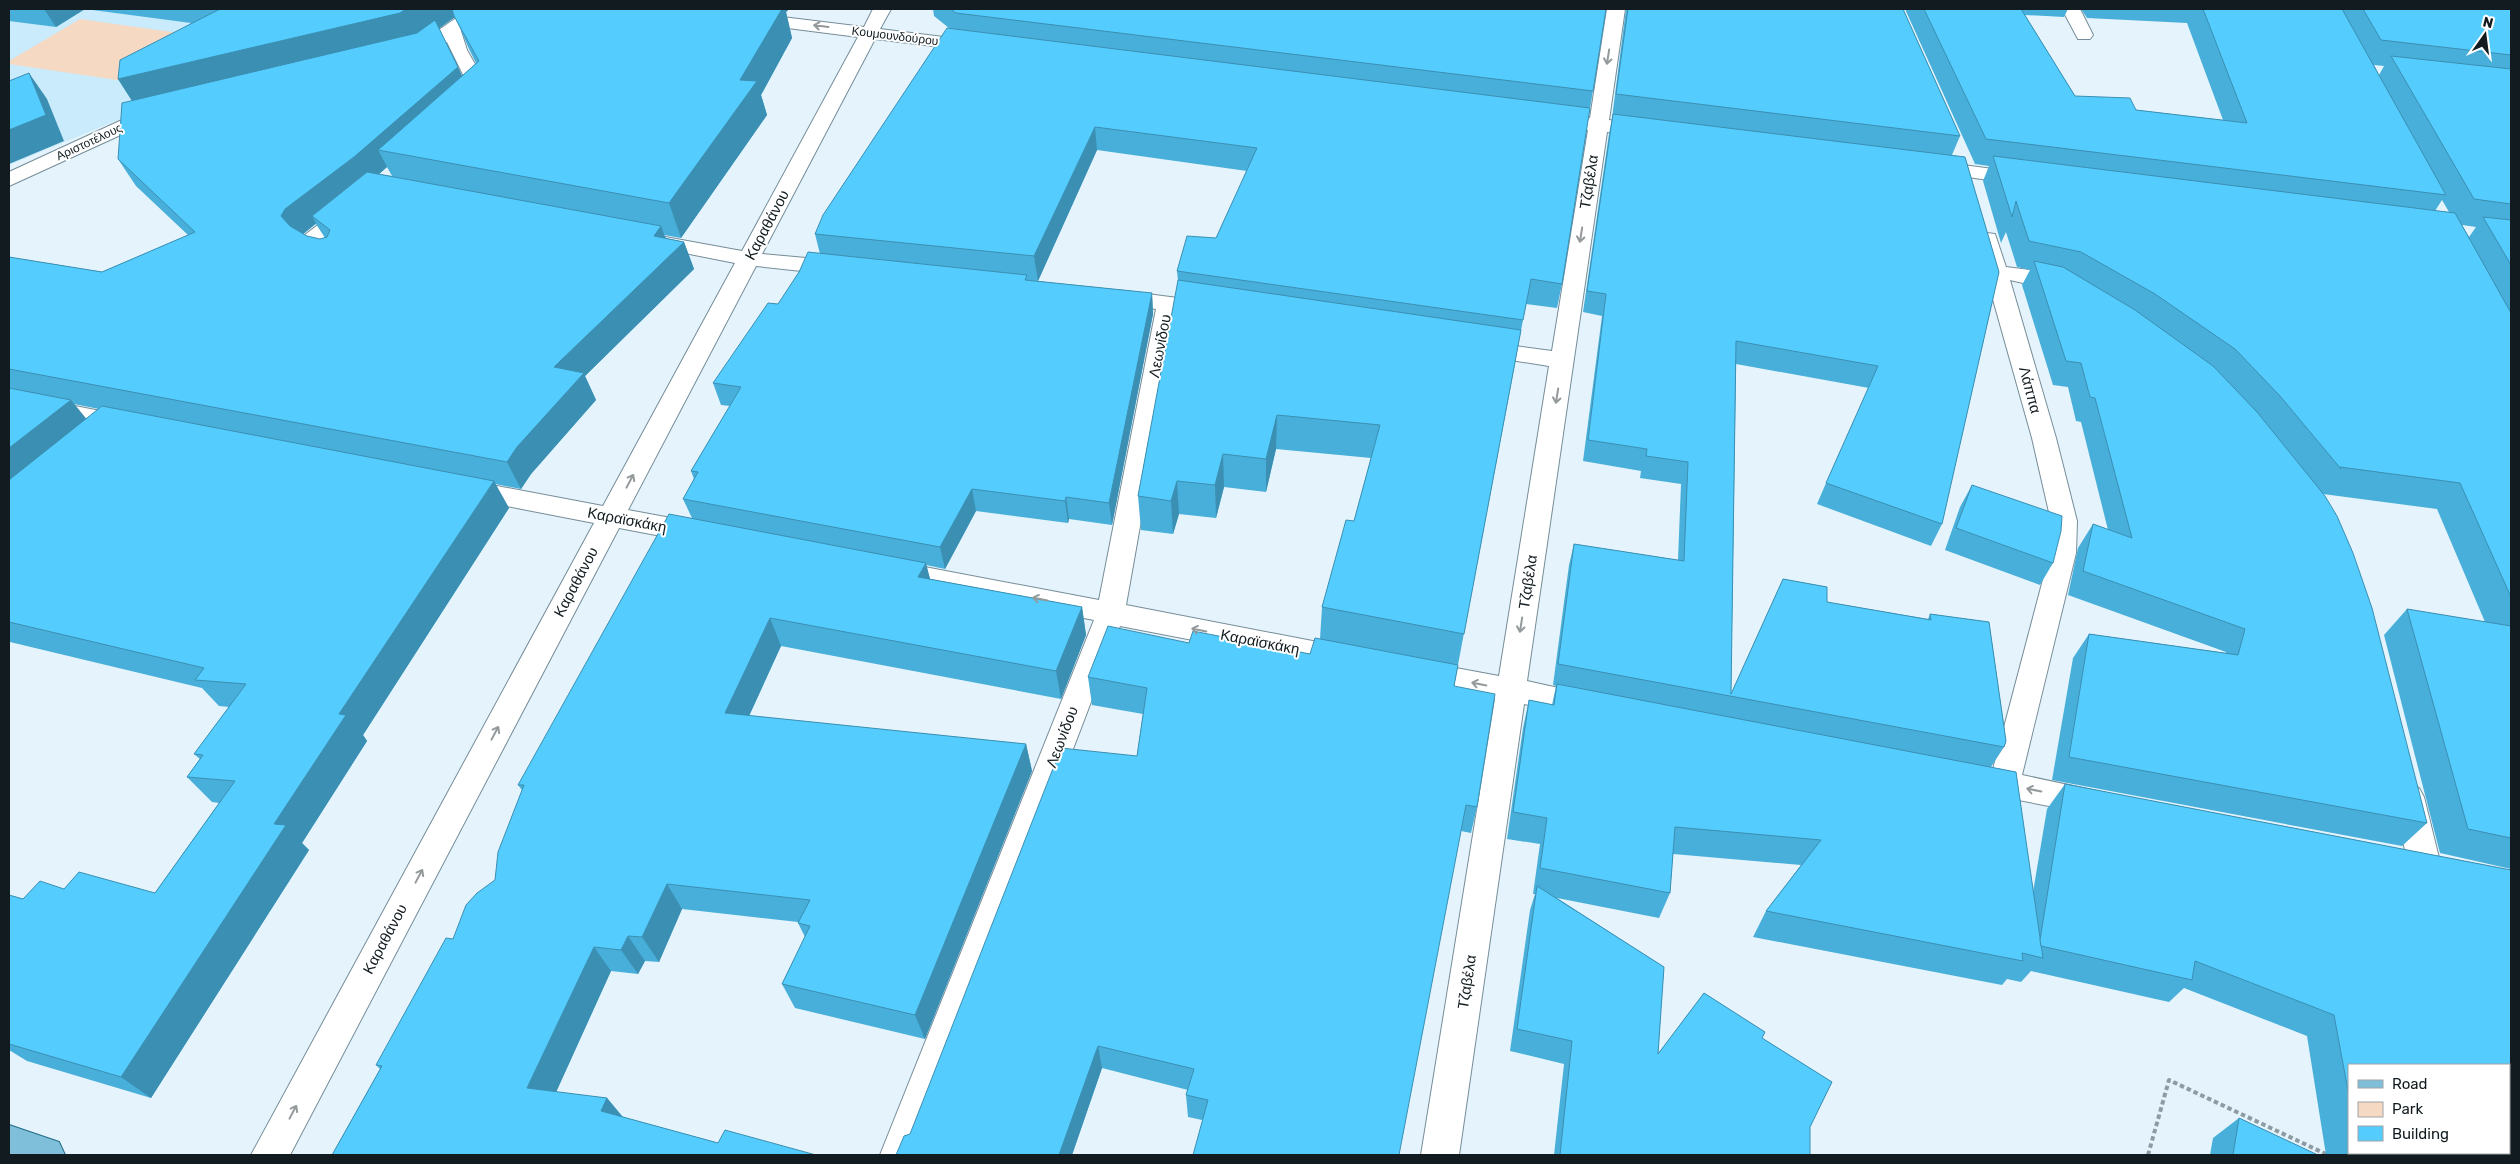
<svg xmlns="http://www.w3.org/2000/svg" width="2520" height="1164" viewBox="0 0 2520 1164" font-family="Rubik,sans-serif">
<style>
.built{fill:#c9ebfc}
.green{fill:#f5d9c3}
.lines{fill:none;stroke-linecap:round;stroke-linejoin:round}
.minor-casing{stroke:#758d99;stroke-width:2}
.major-casing{stroke:#216b87;stroke-width:2}
.path{stroke:#8e9ba2;stroke-width:4;stroke-dasharray:4.5 3;stroke-linecap:butt}
.minor{fill:#fff;fill-rule:evenodd}
.major{fill:#7fbfd9;fill-rule:evenodd}
.wall{fill:#48afda;fill-rule:evenodd}
.shaded-wall{fill:#3b8fb2}
.building{fill:#54ccfe;stroke:#3b8fb2}
.oneway{stroke:#94999b}
.labels{text-anchor:middle;dominant-baseline:central;stroke-width:4;stroke-linejoin:round;paint-order:stroke}
.far-street-label{font-size:12px;fill:#121c20;stroke:#fff}
.street-label{font-size:15px;fill:#121c20;stroke:#fff}
</style>
<rect width="100%" height="100%" fill="#e5f4fc"/>
<polygon class="built" points="9,9 449,9 130,115 9,165"/>
<polygon class="green" points="80,19 207,37 137,83 9,64 9,61"/>
<g class="lines">
<g class="minor-casing">
<g id="minor">
<path d="M469,9H489L461,31L467,50L492,94C485,103 478,108 467,105L464,101L472,93L447,42C434,51 422,63 406,59L403,55Z"/>
<polygon points="669,9 718,9 864,27 873,9 891,9 880,29 975,41 981,42 984,46 981,50 975,51 875,39 762,254 839,261 847,263 850,268 847,273 839,275 756,266 628,510 698,523 707,526 711,533 707,540 698,543 619,528 290,1155 251,1155 594,523 465,498 456,495 452,489 456,483 465,480 603,506 735,263 649,246 641,245 638,240 641,235 649,234 742,251 858,37 678,14 672,13"/>
<polygon points="1607,9 1625,9 1609,120 1654,127 1657,131 1654,135 1647,137 1607,132 1527,681 1599,697 1604,705 1599,713 1589,717 1524,704 1459,1155 1421,1155 1495,699 1418,683 1408,680 1403,672 1408,664 1418,661 1499,676 1549,366 1479,355 1471,353 1467,348 1471,343 1479,341 1552,351 1588,130 1543,123 1540,119 1543,115 1550,113 1590,118"/>
<polygon points="2062,9 2080,9 2093,35 2090,39 2078,39"/>
<polygon points="156,111 163,113 166,117 163,121 138,127 9,186 9,172 124,119"/>
<polygon points="1932,161 2024,173 2031,175 2034,179 2031,183 2024,185 1925,171 1922,167 1925,163"/>
<path d="M350,204L357,206L361,210L324,242L344,258L341,263C326,266 308,254 299,242L302,237L343,206Z"/>
<polygon points="1987,233 1995,234 2006,267 2037,271 2070,280 2073,285 2070,290 2062,292 2010,280 2056,438 2077,521 2076,553 2022,775 2106,793 2111,802 2106,811 2095,815 1983,793 1972,789 1968,780 1972,771 1983,767 1993,769 2050,553 2051,521 2032,438 1976,239 1979,234"/>
<polygon points="1116,290 1209,302 1217,304 1220,309 1217,314 1209,316 1178,312 1126,605 1349,648 1359,651 1363,659 1359,667 1349,670 1120,626 918,1155 880,1155 1094,620 893,581 883,578 879,571 883,564 893,561 1099,600 1156,309 1108,302 1105,297 1108,292"/>
<polygon points="9,393 126,416 135,418 138,424 135,430 126,432 9,409"/>
<polygon points="2408,784 2419,788 2424,797 2441,866 2436,876 2425,880 2414,876 2409,866 2392,797 2397,788"/>
</g>
</g>
<g class="major-casing">
<polygon id="major" points="9,1125 59,1142 65,1155 9,1155"/>
</g>
<polyline class="path" points="2148,1155 2169,1080 2328,1155"/>
<use href="#minor" class="minor"/>
<use href="#major" class="major"/>
</g>
<g class="wall">
<path d="M9,9H789L786,12L792,38L761,95L767,115L681,238L664,235L666,238L684,242L694,269L585,376L596,400L531,474L521,489L495,484L509,508L363,735L367,741L302,843L309,850L151,1098L27,1061L9,1050V895L23,899L64,889L155,893L219,803L212,802L187,777L200,759L194,754L229,707L219,706L202,688L10,642L9,643V257L102,272L188,235L136,186L118,159L132,101L118,79L191,23L85,9L56,27L9,21ZM455,17L469,49L476,63L462,76L439,28ZM387,167L392,176L379,174ZM316,224L325,238L320,239L307,236L303,234ZM74,404L99,409L86,419Z"/>
<polygon points="933,9 1606,9 1562,284 1557,308 1526,304 1454,686 1477,807 1471,833 1461,831 1202,1120 1188,1117 1186,1095 1188,1090 1102,1068 1072,1155 896,1155 910,1134 1137,756 1143,714 1092,705 1088,677 1189,643 1310,654 1320,639 1322,607 1354,521 1371,458 1276,449 1266,492 1224,487 1216,518 1179,514 1173,534 1141,530 1138,496 1178,281 1177,271 1216,238 1247,171 1097,150 1038,281 1027,280 1152,293 1153,314 1112,525 1069,519 1068,523 976,511 945,569 926,565 930,579 1082,607 1086,635 1061,699 781,646 749,716 1026,744 1032,771 925,1039 795,1008 782,984 805,937 798,923 798,922 682,909 659,962 645,961 638,974 611,971 556,1092 607,1098 623,1117 718,1143 816,1155 332,1155 380,1069 376,1065 453,939 495,880 522,790 518,785 692,518 683,499 694,479 691,471 730,406 721,405 713,383 778,304 820,254 815,234 949,28 934,16"/>
<path d="M1626,9H1903L1960,136L1952,155L1965,157L1999,272L1942,524L1931,546L1817,504L1826,483L1869,388L1736,364L1731,694L1783,579L1827,587V602L1928,619L1930,614L1989,622L2006,741L2004,747L1991,767L2016,772L2033,892L2047,809L2065,784L2511,870V1155H2326L2307,1036L2184,988L2169,1002L2031,971L2021,982L2007,979L2002,985L1753,937L1766,911L1801,865L1673,854L1670,893L1659,918L1557,898L1664,967L1658,1054L1704,993L1765,1032L1762,1038L1832,1082L1810,1127V1155H1554L1564,1064L1510,1051L1530,910L1535,894H1533L1540,844L1507,839L1523,728L1529,700L1552,705L1556,686L1553,685L1569,565L1574,544L1678,560L1681,484L1640,478L1641,471L1583,461L1602,316L1583,312L1609,134L1612,118ZM2349,1065H2509V1153H2349Z"/>
<path d="M1905,9H2068L2064,17L2025,15L2075,96L2136,110L2223,120L2187,23L2087,18L2081,9H2511V869L2440,853L2384,635L2407,609L2485,622L2437,509L2323,494L2427,823L2402,846L2052,780L2073,658L2089,634L2226,653V652L2068,595L2078,548L2093,524L2108,530L2081,422L2076,421L2068,387L2053,385L2022,285L2030,270L2017,267L2006,232L2001,243L1983,181L1989,166L1975,164ZM2374,65L2384,66L2379,75ZM2442,200L2449,212L2435,211ZM2462,225L2476,227L2469,237Z"/>
<polygon points="1972,485 2053,563 2040,585 1945,550 1960,507"/>
<polygon points="2239,1118 2318,1155 2210,1155 2213,1138"/>
</g>
<g class="shaded-wall">
<polygon points="44,9 85,9 56,27"/>
<polygon points="406,9 466,9 415,46 140,113 118,79"/>
<polygon points="781,9 789,9 786,12 792,38 761,95 767,115 681,238 669,203"/>
<polygon points="458,67 470,93 378,150 387,167 368,184 312,216 316,223 301,236 297,242 281,216 285,209"/>
<polygon points="29,73 47,99 64,141 9,164 9,130"/>
<polygon points="1095,127 1097,150 1038,281 1034,256"/>
<polygon points="661,226 671,253 684,242 694,269 585,376 596,400 531,474 521,489 507,462 554,367"/>
<polygon points="1152,293 1153,314 1112,525 1109,503"/>
<polygon points="1521,330 1515,363 1458,666"/>
<polygon points="71,400 93,427 9,494 9,448"/>
<polygon points="1277,415 1276,449 1266,492 1266,459"/>
<polygon points="1223,454 1224,487 1216,518 1215,485"/>
<polygon points="494,481 509,508 363,735 367,741 302,843 309,850 151,1098 121,1077 274,824 339,714"/>
<polygon points="1177,481 1179,514 1173,534 1171,501"/>
<polygon points="972,489 976,511 945,569 940,547"/>
<polygon points="1066,497 1069,519 1068,523 1065,501"/>
<polygon points="926,563 933,591 918,577"/>
<polygon points="1082,607 1086,635 1061,699 1056,671"/>
<polygon points="770,618 781,646 738,740 725,713"/>
<polygon points="1026,744 1032,771 925,1039 915,1015"/>
<polygon points="667,884 682,909 659,962 642,937"/>
<polygon points="628,936 645,961 638,974 621,950"/>
<polygon points="594,947 611,971 548,1110 527,1088"/>
<polygon points="1098,1046 1102,1068 1072,1155 1059,1155"/>
<polygon points="607,1098 625,1120 601,1111"/>
</g>
<g class="building">
<polygon points="220,9 406,9 400,13 118,79 120,60"/>
<polygon points="452,9 782,9 740,80 757,81 669,203 378,150 479,61 454,16"/>
<polygon points="950,9 1606,9 1593,91 956,13"/>
<polygon points="1628,9 1903,9 1960,136 1616,94"/>
<polygon points="1924,9 2021,9 2075,96 2130,98 2136,110 2247,123 2203,9 2342,9 2446,195 1986,139"/>
<polygon points="2363,9 2511,9 2511,55 2381,40"/>
<polygon points="435,20 458,67 354,157 285,209 281,216 290,226 307,236 320,239 327,237 330,230 312,216 367,172 661,226 654,236 684,242 554,367 584,373 517,447 507,462 9,369 9,257 102,272 195,232 118,159 122,103 417,33"/>
<polygon points="947,28 1590,108 1562,284 1531,279 1523,320 1177,271 1187,236 1216,238 1257,148 1095,127 1034,256 815,234 823,215"/>
<polygon points="2391,56 2511,69 2511,204 2474,199"/>
<polygon points="29,73 46,115 9,130 9,81"/>
<polygon points="1613,114 1965,157 1999,272 1942,524 1826,483 1878,366 1736,341 1731,694 1783,579 1827,587 1827,602 1931,620 1930,614 1989,622 2006,741 2004,747 1558,664 1574,544 1684,561 1688,462 1646,456 1647,449 1588,440 1606,294 1587,291"/>
<polygon points="1993,156 2455,213 2511,313 2511,597 2460,483 2340,467 2341,469 2280,396 2235,349 2155,294 2081,252 2029,241 2016,201 2012,217"/>
<polygon points="2483,217 2511,220 2511,265"/>
<polygon points="808,252 1027,275 1025,280 1152,293 1109,503 1066,497 1065,501 972,489 940,547 683,499 698,472 691,471 741,387 713,383 768,303 778,304 799,272"/>
<polygon points="2034,261 2063,267 2135,310 2213,366 2257,412 2325,496 2337,516 2353,553 2372,608 2427,823 2069,757 2089,634 2238,655 2245,629 2083,571 2093,524 2132,538 2095,398 2090,397 2081,363 2066,361"/>
<polygon points="1178,280 1521,330 1464,634 1322,607 1346,520 1354,521 1380,425 1277,415 1266,459 1223,454 1215,485 1177,481 1171,501 1138,496"/>
<polygon points="9,388 71,400 9,448"/>
<polygon points="102,406 494,481 339,714 346,715 274,824 286,825 121,1077 9,1044 9,895 23,899 40,881 64,889 79,872 155,893 235,781 187,777 203,755 194,754 246,684 195,680 204,668 9,622 9,480"/>
<polygon points="1972,485 2062,516 2061,531 2053,563 1956,528"/>
<polygon points="669,514 926,563 918,577 1082,607 1056,671 770,618 725,713 1026,744 915,1015 782,984 810,926 798,923 810,900 667,884 642,937 628,936 621,950 594,947 527,1088 607,1098 601,1111 718,1143 725,1130 816,1155 332,1155 382,1066 376,1065 446,938 453,939 466,905 477,893 495,880 498,852 524,785 518,785"/>
<polygon points="2407,609 2511,626 2511,838 2468,829"/>
<polygon points="1108,626 1189,643 1193,631 1310,654 1315,638 1458,665 1454,686 1495,694 1477,807 1466,805 1399,1155 1193,1155 1208,1100 1186,1095 1194,1069 1098,1046 1059,1155 896,1155 904,1136 910,1134 1061,748 1137,756 1147,688 1088,677"/>
<polygon points="1557,684 2016,772 2043,958 2022,953 2023,961 1766,911 1821,840 1675,827 1670,893 1540,868 1547,818 1513,812 1529,700 1554,705"/>
<polygon points="2065,784 2511,870 2511,1155 2359,1155 2359,1153 2509,1153 2509,1065 2349,1065 2349,1096 2334,1015 2195,961 2192,980 2041,946 2040,940"/>
<polygon points="1537,886 1664,967 1658,1054 1704,993 1765,1032 1762,1038 1832,1082 1810,1127 1810,1155 1560,1155 1572,1041 1517,1029"/>
<polygon points="2239,1118 2318,1155 2233,1155"/>
</g>
<defs><path id="oneway-shaft" d="M-6 0H5M1.5-3L5.5 0L1.5 3" fill="none" stroke-width="1.6" stroke-linecap="round" stroke-linejoin="round" transform="scale(1.25)"/></defs>
<g class="oneway">
<use href="#oneway-shaft" transform="translate(821 26) rotate(-173)"/>
<use href="#oneway-shaft" transform="translate(1608 57) rotate(99)"/>
<use href="#oneway-shaft" transform="translate(1581 235) rotate(99)"/>
<use href="#oneway-shaft" transform="translate(1557 396) rotate(99)"/>
<use href="#oneway-shaft" transform="translate(630 481) rotate(-62)"/>
<use href="#oneway-shaft" transform="translate(1040 599) rotate(-169)"/>
<use href="#oneway-shaft" transform="translate(1521 625) rotate(99)"/>
<use href="#oneway-shaft" transform="translate(1199 630) rotate(-169)"/>
<use href="#oneway-shaft" transform="translate(1479 684) rotate(-169)"/>
<use href="#oneway-shaft" transform="translate(495 733) rotate(-62)"/>
<use href="#oneway-shaft" transform="translate(2034 790) rotate(-169)"/>
<use href="#oneway-shaft" transform="translate(419 876) rotate(-62)"/>
<use href="#oneway-shaft" transform="translate(293 1112) rotate(-62)"/>
</g>
<g class="labels">
<g class="far-street-label">
<text transform="translate(895 36) rotate(7)">Κουμουνδούρου</text>
<text transform="translate(89 142) rotate(-25)">Αριστοτέλους</text>
</g>
<g class="street-label">
<text transform="translate(1589 182) rotate(-81)">Τζαβέλα</text>
<text transform="translate(767 225) rotate(-62)">Καραθάνου</text>
<text transform="translate(1160 346) rotate(-79)">Λεωνίδου</text>
<text transform="translate(2030 390) rotate(75)">Λάππα</text>
<text transform="translate(627 520) rotate(11)">Καραϊσκάκη</text>
<text transform="translate(576 582) rotate(-62)">Καραθάνου</text>
<text transform="translate(1528 582) rotate(-81)">Τζαβέλα</text>
<text transform="translate(1260 642) rotate(11)">Καραϊσκάκη</text>
<text transform="translate(1062 737) rotate(-69)">Λεωνίδου</text>
<text transform="translate(385 939) rotate(-62)">Καραθάνου</text>
<text transform="translate(1467 982) rotate(-81)">Τζαβέλα</text>
</g>
</g>
<rect width="2520" height="1164" fill="none" stroke="#121c20" stroke-width="20"/>
<rect x="2348" y="1064" width="162" height="90" fill="#ffffff" stroke="#a0a4a6"/>
<rect x="2358" y="1080" width="25" height="8" fill="#7fbfd9" stroke="#a0a4a6"/>
<text x="2392" y="1089" font-size="15" fill="#121c20">Road</text>
<rect x="2358" y="1102" width="25" height="15" fill="#f5d9c3" stroke="#a0a4a6"/>
<text x="2392" y="1114" font-size="15" fill="#121c20">Park</text>
<rect x="2358" y="1126" width="25" height="15" fill="#54ccfe" stroke="#a0a4a6"/>
<text x="2392" y="1139" font-size="15" fill="#121c20">Building</text>
<g transform="translate(2485 35) rotate(14)" stroke="#ffffff" stroke-width="4" paint-order="stroke">
<path d="M0-4L9 19L0 12L-9 19Z" fill="#121c20"/>
<text y="-8" font-size="14" font-weight="bold" text-anchor="middle" fill="#121c20">N</text>
</g>
</svg>
